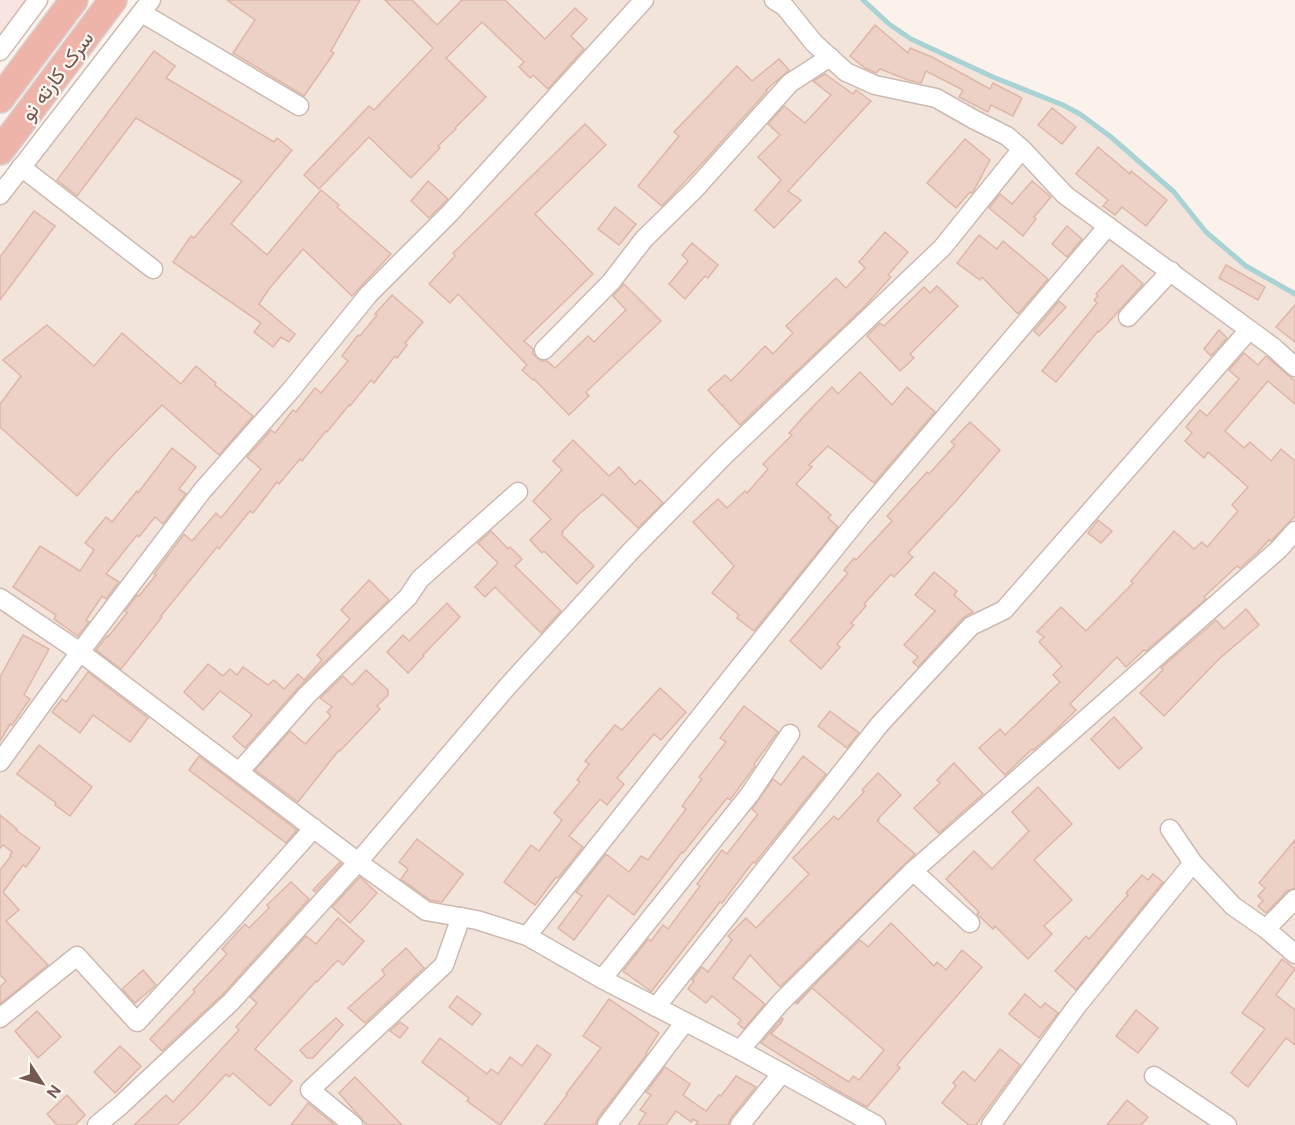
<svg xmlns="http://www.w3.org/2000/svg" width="1295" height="1125" viewBox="0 0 1295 1125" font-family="'DM Sans',Vazirmatn,sans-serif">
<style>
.residential{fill:#f2e4da}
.commercial{fill:#f9e5e0}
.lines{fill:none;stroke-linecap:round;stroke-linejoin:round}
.stream{stroke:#a8d2d3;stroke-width:5}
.building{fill:#edd1c6;stroke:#deb6a8;stroke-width:1.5}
.minor-casing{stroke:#ccbab2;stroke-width:21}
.highway-casing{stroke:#d8d1ce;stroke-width:30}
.minor{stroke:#fff;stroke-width:18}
.highway{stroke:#eeb3a9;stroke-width:27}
.labels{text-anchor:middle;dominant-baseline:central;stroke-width:4.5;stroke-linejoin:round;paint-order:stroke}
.street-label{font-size:21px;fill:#735950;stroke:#fdf7f1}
</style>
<rect width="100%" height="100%" fill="#fbf3eb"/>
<polygon class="residential" points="151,0 863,0 889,24 911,39 993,77 1063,105 1080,114 1111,137 1174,192 1206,232 1246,266 1295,294 1295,1125 0,1125 0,195"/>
<polygon class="commercial" points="0,0 38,0 0,51"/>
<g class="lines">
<polyline class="stream" points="863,0 889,24 911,39 993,77 1063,105 1080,114 1111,137 1174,192 1206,232 1246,266 1295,294"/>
</g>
<g class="building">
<polygon points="227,0 360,0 331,51 334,53 304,96 233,53 255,20"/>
<polygon points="385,0 412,0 437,25 462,0 505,0 545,39 575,8 587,19 571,36 584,49 548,89 533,75 530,78 519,67 524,62 482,22 446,58 486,97 455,128 456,129 438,146 440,148 411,178 369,137 319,189 304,175 369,106 374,110 433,48"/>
<polygon points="875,25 908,53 910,48 932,57 990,89 993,83 1022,98 1013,116 991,105 988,112 959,97 963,90 926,71 921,83 908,80 880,69 876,73 865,68 850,56"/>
<polygon points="154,51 175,66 166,78 274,142 277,138 292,150 231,224 267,255 321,190 339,205 337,207 391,254 352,296 303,249 269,289 259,304 295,334 289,342 281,337 273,347 254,332 261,323 173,262 191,236 194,238 242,181 136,118 77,196 57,180"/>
<polygon points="779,59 789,70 766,90 767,91 707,158 662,206 638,186 679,136 674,132 737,66 752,81"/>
<polygon points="825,74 853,94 856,90 871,101 788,191 801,200 774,228 755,210 781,180 758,157 780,135 768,124 784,106 805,123 831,95 813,81"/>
<polygon points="1052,108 1076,127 1062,144 1038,125"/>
<polygon points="585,124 606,145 535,214 593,274 524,341 533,349 533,354 537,358 542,361 547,361 555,368 588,336 594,342 626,310 613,296 624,284 661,321 586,392 589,396 569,415 534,379 533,380 522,370 527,365 458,294 450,303 429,284 455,256 453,253"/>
<polygon points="965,139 990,160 973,192 972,193 970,192 956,208 927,183"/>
<polygon points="1098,147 1130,174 1131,171 1167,200 1146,226 1122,207 1115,215 1103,206 1108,200 1076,174"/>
<polygon points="428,181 448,199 429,218 411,201"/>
<polygon points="1032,181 1051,197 1034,217 1036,219 1023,236 989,208 1000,194 1012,204"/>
<polygon points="615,207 636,224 619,245 598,229"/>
<polygon points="34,211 55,226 0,300 0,257"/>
<polygon points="1067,226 1082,239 1067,257 1052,244"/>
<polygon points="885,232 908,252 888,275 891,277 865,306 740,425 708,390 725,375 731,381 765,346 773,354 793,333 786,326 836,278 846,288 865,268 859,262"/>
<polygon points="979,235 997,249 1003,241 1048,279 1018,314 982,277 980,280 957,263"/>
<polygon points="692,243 718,265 708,278 705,276 685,299 669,284 688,261 682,255"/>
<polygon points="1122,265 1143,284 1107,324 1099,332 1098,331 1056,382 1042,371 1097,303 1094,300 1098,296 1096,294"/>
<polygon points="1226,265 1265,287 1258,300 1219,278"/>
<polygon points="937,286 958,306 910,354 914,358 900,371 867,336 880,323 884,326 924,287 930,293"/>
<polygon points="392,295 423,322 405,343 407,345 397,358 395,356 374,383 371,380 350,406 349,405 327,432 326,431 302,461 300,459 279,484 277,482 253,513 250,511 219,549 217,547 161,616 162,617 121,669 96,650 107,636 108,637 127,613 125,611 137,595 139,596 156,575 154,574 184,534 192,541 216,513 221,518 261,469 247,457 271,430 275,433 293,410 296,412 315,388 321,393 348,361 342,356 358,335 360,336 377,315 375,314"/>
<polygon points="1059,301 1066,307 1039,336 1034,331"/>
<polygon points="1295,305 1295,342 1276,327"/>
<polygon points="47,325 94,366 122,333 181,384 196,366 216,383 215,385 253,416 219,455 162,405 113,455 77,496 0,427 0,404 21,376 3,360"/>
<polygon points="1219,330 1227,338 1211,356 1204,349"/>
<polygon points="1244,353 1258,365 1266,356 1295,381 1295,404 1268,381 1225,431 1244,448 1250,442 1271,461 1281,449 1295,461 1295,516 1271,541 1269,540 1257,553 1240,568 1237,566 1204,597 1206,599 1146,651 1144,650 1126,667 1117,657 1070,704 1076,710 1054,732 1033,750 1032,749 1005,775 979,748 1000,729 1005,735 1060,682 1053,675 1062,666 1039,642 1044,637 1037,632 1061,607 1086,631 1133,583 1131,581 1174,531 1194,549 1202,542 1207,547 1238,511 1232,505 1248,487 1208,452 1204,458 1185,441 1192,433 1186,427 1200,410 1207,416 1239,379 1229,370"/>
<polygon points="860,372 892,405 907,387 935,412 874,483 828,446 809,465 812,467 796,484 831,515 828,518 838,527 754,631 737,618 739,615 712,593 734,566 693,522 718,499 727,508 745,491 747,493 768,469 763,464 792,435 789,433 805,415 832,387 838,394"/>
<polygon points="970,422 1000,450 957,500 908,553 913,557 894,577 891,574 864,604 866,606 851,623 854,625 837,644 840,647 821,669 790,641 848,573 844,570 854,558 856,560 892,521 887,516 927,472 929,474 955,445 951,442"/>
<polygon points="573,440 609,476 619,467 635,485 640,480 663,503 638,528 603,494 579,514 562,532 563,533 562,535 594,566 577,584 544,551 542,553 530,540 551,519 533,501 562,470 553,461"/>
<polygon points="172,448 196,467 179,489 186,494 163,524 155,517 139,537 137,535 106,574 119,582 106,599 102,596 86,620 89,622 78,636 54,619 56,615 13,587 40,546 80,571 94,550 85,543 106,517 112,522 137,491 138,493"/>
<polygon points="1098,520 1112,531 1101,543 1088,533"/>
<polygon points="491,531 508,549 510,547 522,559 515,566 561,611 541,633 495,587 485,597 475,587 498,563 478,543"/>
<polygon points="934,572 957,591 954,595 973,612 963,618 918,667 913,662 918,657 904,645 935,611 915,595"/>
<polygon points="369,580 389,600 299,687 245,748 233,737 252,715 220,691 203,710 184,692 208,664 223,676 230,669 237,675 243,667 268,685 274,680 284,689 298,674 304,680 322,660 317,655 350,619 341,610"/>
<polygon points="447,603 460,617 423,655 424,656 408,673 387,652 403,635 409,641"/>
<polygon points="1246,609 1259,625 1219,659 1164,716 1140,693 1163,670 1161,668 1216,620 1224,629"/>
<polygon points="23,635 49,649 24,695 30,699 12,725 10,724 0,741 0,677"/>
<polygon points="366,670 388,690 388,695 377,706 380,709 340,751 339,750 298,802 255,770 290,731 305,744 331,716 327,712 332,707 320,698 343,676 352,685"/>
<polygon points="88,672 148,718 130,742 93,715 80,733 52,712 62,699 66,702"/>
<polygon points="660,688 686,712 661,740 654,734 617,778 624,784 607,805 600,799 569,836 583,847 558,878 556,877 535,905 504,882 531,845 539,851 562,820 554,813 580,782 577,780 589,764 585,761 615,725 622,730"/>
<polygon points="744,706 778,732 754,764 755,766 730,800 727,798 683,853 682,852 634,915 608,895 574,940 558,928 582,896 576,892 606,854 629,872 641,856 648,860 686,809 682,806 702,779 699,777 726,742 720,738"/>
<polygon points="830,711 859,733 847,748 818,726"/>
<polygon points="1114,717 1142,748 1119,769 1091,739"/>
<polygon points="39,745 92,787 70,816 55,805 56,803 17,774"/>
<polygon points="199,756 297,830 286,843 189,770"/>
<polygon points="803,756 826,774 755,863 753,862 722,903 720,902 651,992 649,990 623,971 648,939 651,941 663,925 668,929 700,886 697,884 722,850 727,854 758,814 752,809 773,779 781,785"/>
<polygon points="954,763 983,794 939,833 914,808 940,783 937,780"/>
<polygon points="878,773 901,795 878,819 879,820 877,821 915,854 780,987 750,955 733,978 765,1004 744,1029 738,1024 741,1020 712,996 706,1003 688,989 694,981 692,980 702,967 708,972 732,940 728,936 746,918 756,928 809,874 793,858 834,816 838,820 864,792 862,790"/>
<polygon points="1038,787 1072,824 1034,860 1072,900 1044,926 1052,934 1028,959 995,926 993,929 977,914 979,912 946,879 974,851 992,869 1029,831 1012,812"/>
<polygon points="0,815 17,829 16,830 40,848 26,867 23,865 3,892 19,910 6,921 48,965 0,1004 0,987 6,981 0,975 0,870 11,856 10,855 12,852 3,845 0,848"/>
<polygon points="417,839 463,874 442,902 430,900 401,879 408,869 399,862"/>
<polygon points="1295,840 1295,888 1287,891 1266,913 1258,906 1263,901 1258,896 1265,888 1259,883"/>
<polygon points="340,862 341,864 315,892 313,890"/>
<polygon points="1153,874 1163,882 1076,990 1055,971 1086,936 1089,939 1128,895 1126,893 1142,875 1148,880"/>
<polygon points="360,877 377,893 350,923 332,907"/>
<polygon points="291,882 309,899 223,994 162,1051 150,1039 195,992 193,990 227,954 222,949 245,924 249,928 269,908 267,905"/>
<polygon points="338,918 364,941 343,965 338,960 317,982 316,981 255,1049 292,1081 270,1106 233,1073 229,1077 226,1074 195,1108 177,1125 134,1125 166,1095 173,1102 239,1030 236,1027 257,1003 250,997 306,936 316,944"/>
<polygon points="891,923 934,966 937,962 946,970 962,950 982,967 915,1044 897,1065 900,1068 867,1107 833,1088 761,1043 782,1018 783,1019 781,1023 771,1034 849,1082 853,1076 859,1080 884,1050 812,988 797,1004 796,1003 860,940 868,947"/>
<polygon points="406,948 424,968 365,1023 348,1008 385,975 382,970"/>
<polygon points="1282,959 1295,969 1276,995 1295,1010 1295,1045 1286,1038 1248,1087 1231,1073 1265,1029 1242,1013"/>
<polygon points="143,970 156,985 135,1003 122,989"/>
<polygon points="1025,994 1041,1008 1045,1003 1058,1013 1039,1038 1009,1014"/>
<polygon points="457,996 481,1014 472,1025 449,1007"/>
<polygon points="609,999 659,1033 646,1053 647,1054 598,1118 595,1125 544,1125 567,1095 566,1094 601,1048 583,1036"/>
<polygon points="1136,1010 1158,1028 1138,1053 1116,1036"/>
<polygon points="37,1011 61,1037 38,1058 15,1031"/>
<polygon points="336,1018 343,1025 313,1058 307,1058 300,1050"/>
<polygon points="400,1022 408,1028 400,1038 390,1031"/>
<polygon points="440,1038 487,1074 491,1069 498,1074 510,1057 522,1066 537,1045 551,1055 500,1125 467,1101 469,1098 422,1062"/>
<polygon points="120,1046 141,1066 115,1093 94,1072"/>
<polygon points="1000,1049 1020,1065 976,1125 969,1125 942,1103 956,1086 953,1083 963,1071 975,1081"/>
<polygon points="665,1067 690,1084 683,1095 706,1111 719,1095 721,1096 736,1076 756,1087 731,1118 728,1125 696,1125 698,1122 693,1119 691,1122 676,1111 666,1125 638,1125 646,1113 640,1110 651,1095 646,1092"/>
<polygon points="355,1077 402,1125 367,1125 339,1093"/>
<polygon points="67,1095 85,1115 75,1125 57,1125 47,1114"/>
<polygon points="1127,1100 1148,1117 1141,1125 1107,1125"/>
<polygon points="308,1103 335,1125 291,1125"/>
</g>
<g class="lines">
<g class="minor-casing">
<g id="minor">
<polyline points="774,0 785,7 814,43 846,72 875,85 936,98 973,119 1007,136 1022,149 1065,195 1273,347 1295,367"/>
<polyline points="142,13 299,106"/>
<polyline points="0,51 38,0"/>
<polyline points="21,167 153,269"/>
<polyline points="0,195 151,0"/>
<polyline points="1128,317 1171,271"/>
<polyline points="544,350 611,282 644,239 695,189 790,83 830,57"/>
<polyline points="0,598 80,652 358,862 426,911 477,920 527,936 602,979 740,1050 876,1125"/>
<polyline points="0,762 80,652 202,491 291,390 369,294 450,213 644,0"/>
<polyline points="239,772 307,695 408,597 420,579 518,492"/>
<polyline points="1170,829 1193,863 1233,906 1266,929 1295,954"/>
<polyline points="913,871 970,923"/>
<polyline points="1266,929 1295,899"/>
<polyline points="527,936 730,679 860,517 1108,226"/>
<polyline points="602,979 750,794 790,734"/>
<polyline points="656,1007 880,724 971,626 1004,610 1249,330"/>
<polyline points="0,1018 77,956 137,1022 229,923 314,828"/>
<polyline points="740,1050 781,1002 913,871 1279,549 1295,531"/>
<polyline points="1154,1076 1227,1125"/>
<polyline points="97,1125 121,1105 231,1002 358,862 507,687 630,552 724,456 942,248 1022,149"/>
<polyline points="353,1125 310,1090 444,965 461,917"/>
<polyline points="607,1125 685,1022"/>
<polyline points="740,1125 782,1073"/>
<polyline points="991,1125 1076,1007 1193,863"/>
</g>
</g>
<g class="highway-casing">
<g id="highway">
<polyline points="0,99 74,0"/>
<polyline points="0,151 113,0"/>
</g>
</g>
<use href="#minor" class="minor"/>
<use href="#highway" class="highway"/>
</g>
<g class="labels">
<g class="street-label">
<text transform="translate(57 76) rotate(-53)">سرک کارته نو</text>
</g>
</g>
<g transform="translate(42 1083) rotate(126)" stroke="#fdf7f1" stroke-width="4.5" paint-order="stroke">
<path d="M0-4.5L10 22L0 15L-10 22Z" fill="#735950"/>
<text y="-9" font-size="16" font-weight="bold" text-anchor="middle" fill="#735950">N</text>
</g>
</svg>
